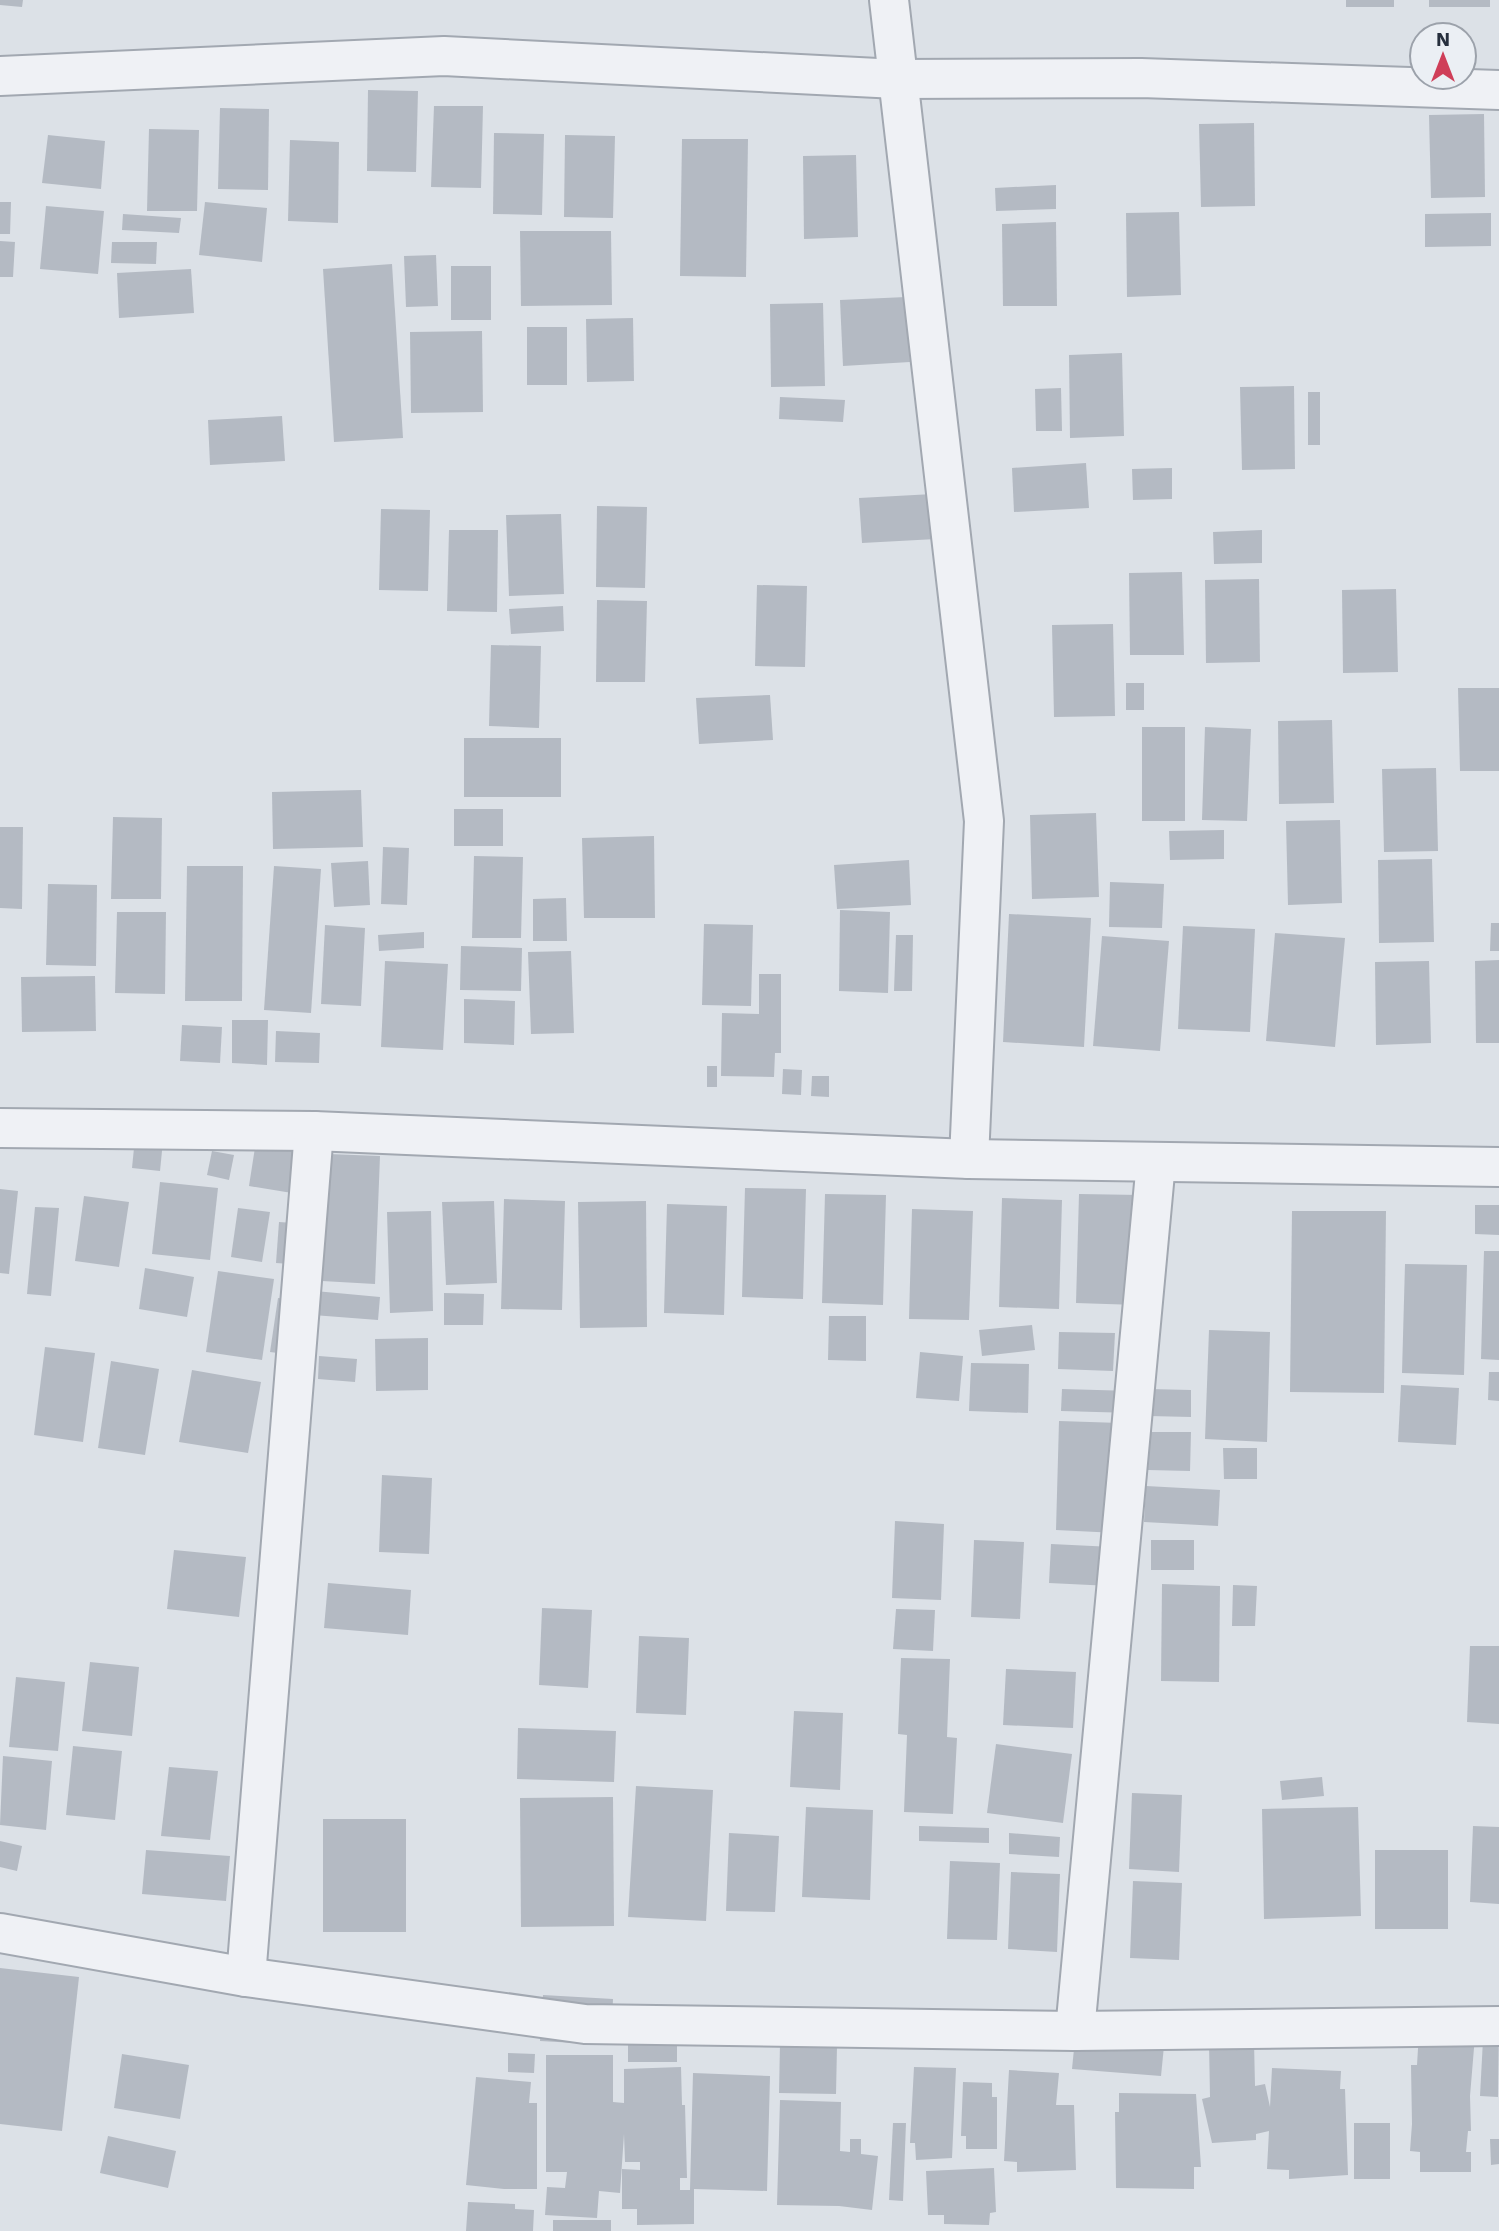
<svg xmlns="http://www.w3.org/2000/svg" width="1499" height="2231" viewBox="0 0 1499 2231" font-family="'Work Sans',sans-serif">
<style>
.building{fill:#b4bac3}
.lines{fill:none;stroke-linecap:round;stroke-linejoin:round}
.minor-casing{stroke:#a2a8b1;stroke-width:42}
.minor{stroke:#eff1f5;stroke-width:38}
</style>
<rect width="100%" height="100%" fill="#dce1e7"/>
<g class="building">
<polygon points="0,0 23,0 22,7 0,5"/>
<rect x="1346" y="0" width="48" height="7"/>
<rect x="1429" y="0" width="61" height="7"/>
<polygon points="368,90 418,91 416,172 367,171"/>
<polygon points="434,106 483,106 481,188 431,187"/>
<polygon points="220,108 269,109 268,190 218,189"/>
<polygon points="1484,114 1485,197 1431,198 1429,115"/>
<polygon points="1254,123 1255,206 1201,207 1199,124"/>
<polygon points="149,129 199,130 197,211 147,211"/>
<polygon points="494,133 544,134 542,215 493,214"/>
<polygon points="48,135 105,141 101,189 42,183"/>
<polygon points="565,135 615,136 613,218 564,217"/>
<polygon points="682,139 748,139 746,277 680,276"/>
<polygon points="290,140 339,142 338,223 288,221"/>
<polygon points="856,155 858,237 804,239 803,156"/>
<polygon points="1056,185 1056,209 996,211 995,188"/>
<polygon points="0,202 11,202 10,234 0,234"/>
<polygon points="205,202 267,208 262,262 199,255"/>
<polygon points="46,206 104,211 98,274 40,269"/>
<polygon points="1179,212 1181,295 1127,297 1126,213"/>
<polygon points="1491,213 1491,246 1425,247 1425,214"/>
<polygon points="123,214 181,218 179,233 122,230"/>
<polygon points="1056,222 1057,306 1003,306 1002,224"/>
<polygon points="520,231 611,231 612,305 521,306"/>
<polygon points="0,241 15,242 13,277 0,277"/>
<polygon points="112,242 157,242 156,264 111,263"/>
<polygon points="436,255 438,306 406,307 404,256"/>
<polygon points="392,264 403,438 334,442 323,269"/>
<rect x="451" y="266" width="40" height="54"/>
<polygon points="191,269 194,313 119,318 117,273"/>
<polygon points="906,297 910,362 843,366 840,300"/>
<polygon points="823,303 825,386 771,387 770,304"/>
<polygon points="633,318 634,381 587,382 586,319"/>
<rect x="527" y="327" width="40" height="58"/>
<polygon points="482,331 483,412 411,413 410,332"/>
<polygon points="1122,353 1124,436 1070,438 1069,355"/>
<polygon points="1294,386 1295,469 1242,470 1240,387"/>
<polygon points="1061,388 1062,431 1036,431 1035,389"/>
<rect x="1308" y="392" width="12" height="53"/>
<polygon points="780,397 845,400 843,422 779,419"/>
<polygon points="282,416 285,461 210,465 208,420"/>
<polygon points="1086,463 1089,508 1014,512 1012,468"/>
<polygon points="1172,468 1172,499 1133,500 1132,469"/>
<polygon points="933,494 936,539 862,543 859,498"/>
<polygon points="597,506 647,507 645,588 596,587"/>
<polygon points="381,509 430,510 428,591 379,590"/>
<polygon points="561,514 564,594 509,596 506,515"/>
<polygon points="449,530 498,530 497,612 447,611"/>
<polygon points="1262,530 1262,563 1214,564 1213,532"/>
<polygon points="1182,572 1184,655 1130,655 1129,573"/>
<polygon points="1259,579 1260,662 1206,663 1205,580"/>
<polygon points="757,585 807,586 805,667 755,666"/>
<polygon points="1396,589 1398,672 1343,673 1342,590"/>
<polygon points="597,600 647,601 645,682 596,682"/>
<polygon points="563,606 564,631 511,634 509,609"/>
<polygon points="1113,624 1115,716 1054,717 1052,625"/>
<polygon points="491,645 541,646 539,728 489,726"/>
<rect x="1126" y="683" width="18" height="27"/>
<polygon points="1458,688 1499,688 1499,771 1460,771"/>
<polygon points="770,695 773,740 699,744 696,698"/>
<polygon points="1332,720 1334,803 1279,804 1278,721"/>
<rect x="1142" y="727" width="43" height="94"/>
<polygon points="1205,727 1251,729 1247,821 1202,820"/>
<rect x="464" y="738" width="97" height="59"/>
<polygon points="1436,768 1438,851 1384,852 1382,769"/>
<polygon points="361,790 363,847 273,849 272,792"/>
<rect x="454" y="809" width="49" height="37"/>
<polygon points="1096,813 1099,897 1032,899 1030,815"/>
<polygon points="113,817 162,818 161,899 111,899"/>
<polygon points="1340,820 1342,903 1288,905 1286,821"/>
<polygon points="0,827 23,827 22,909 0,908"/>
<polygon points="1224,830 1224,859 1170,860 1169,831"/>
<polygon points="654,836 655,918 584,918 582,838"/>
<polygon points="383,847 409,848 407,905 381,904"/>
<polygon points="474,856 523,857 521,938 472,938"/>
<polygon points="1432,859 1434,942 1379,943 1378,860"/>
<polygon points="909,860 911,905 837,909 834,865"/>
<polygon points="368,861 370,905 334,907 331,863"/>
<polygon points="187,866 243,866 242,1001 185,1001"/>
<polygon points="274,866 321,869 311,1013 264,1010"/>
<polygon points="1110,882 1164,884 1162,928 1109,927"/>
<polygon points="48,884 97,885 96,966 46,965"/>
<polygon points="566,898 567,941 533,941 533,899"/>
<polygon points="840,910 890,912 888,993 839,991"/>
<polygon points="117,912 166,912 165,994 115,993"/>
<polygon points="1009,914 1091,918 1084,1047 1003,1042"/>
<polygon points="1491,923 1499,923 1499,951 1490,951"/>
<polygon points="704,924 753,925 751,1006 702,1005"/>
<polygon points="325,925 365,928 361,1006 321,1004"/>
<polygon points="1183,926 1255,929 1250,1032 1178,1029"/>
<polygon points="424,932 424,948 379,951 378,935"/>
<polygon points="1275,933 1345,938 1335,1047 1266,1041"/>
<polygon points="896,935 913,935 912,991 894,991"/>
<polygon points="1102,936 1169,941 1160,1051 1093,1046"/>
<polygon points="461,946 522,948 521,991 460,990"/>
<polygon points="571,951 574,1033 531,1034 528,952"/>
<polygon points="1499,960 1499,1043 1476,1043 1475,961"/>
<polygon points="385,961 448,964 443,1050 381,1047"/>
<polygon points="1429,961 1431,1043 1376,1045 1375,962"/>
<polygon points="759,974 781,974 781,1053 775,1053 774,1077 721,1076 722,1013 759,1014"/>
<polygon points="95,976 96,1031 22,1032 21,977"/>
<polygon points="464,999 515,1001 514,1045 464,1043"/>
<polygon points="232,1020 268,1020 267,1065 232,1063"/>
<polygon points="182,1025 222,1027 220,1063 180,1061"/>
<polygon points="276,1031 320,1033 319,1063 275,1062"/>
<rect x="707" y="1066" width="10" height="21"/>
<polygon points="783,1069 802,1070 801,1095 782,1094"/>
<polygon points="812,1076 829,1076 829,1097 811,1096"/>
<polygon points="258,1128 308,1136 298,1194 249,1186"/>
<polygon points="135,1138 163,1141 160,1171 132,1168"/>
<polygon points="212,1151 234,1155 229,1180 207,1175"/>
<polygon points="328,1154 380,1156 375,1284 322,1281"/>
<polygon points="160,1182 218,1188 210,1260 152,1254"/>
<polygon points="745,1188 806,1189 803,1299 742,1297"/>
<polygon points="0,1189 18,1191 9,1274 0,1273"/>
<polygon points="825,1194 886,1195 883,1305 822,1303"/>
<polygon points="1079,1194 1140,1195 1137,1305 1076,1303"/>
<polygon points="84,1196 129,1202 119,1267 75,1261"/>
<polygon points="1002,1198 1062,1200 1059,1309 999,1307"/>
<polygon points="504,1199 565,1201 562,1310 501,1309"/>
<polygon points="494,1201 497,1283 446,1285 442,1202"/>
<polygon points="646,1201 647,1327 580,1328 578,1202"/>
<polygon points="667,1204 727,1206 724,1315 664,1313"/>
<polygon points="1475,1205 1499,1205 1499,1235 1475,1234"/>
<polygon points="35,1207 59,1208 51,1296 27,1294"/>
<polygon points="238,1208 270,1212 262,1262 231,1257"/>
<polygon points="912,1209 973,1211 969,1320 909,1319"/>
<polygon points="431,1211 433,1311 390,1313 387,1212"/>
<polygon points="1292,1211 1386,1211 1384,1393 1290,1392"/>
<polygon points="279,1222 308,1224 305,1265 276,1263"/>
<polygon points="1484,1251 1499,1251 1499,1360 1481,1359"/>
<polygon points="1405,1264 1467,1265 1464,1375 1402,1373"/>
<polygon points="145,1268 194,1277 187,1317 139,1309"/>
<polygon points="218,1271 274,1279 262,1360 206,1352"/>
<polygon points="315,1291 380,1297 378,1320 313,1315"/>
<polygon points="444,1293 484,1294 483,1325 444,1325"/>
<polygon points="278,1298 301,1301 293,1355 270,1352"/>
<polygon points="829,1316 866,1316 866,1361 828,1360"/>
<polygon points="1032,1325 1035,1350 982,1356 979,1330"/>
<polygon points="1209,1330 1270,1332 1267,1442 1205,1439"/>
<polygon points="1059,1332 1115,1333 1113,1371 1058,1369"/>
<polygon points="428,1338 428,1390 376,1391 375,1339"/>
<polygon points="45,1347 95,1353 83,1442 34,1435"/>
<polygon points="920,1352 963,1356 959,1401 916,1398"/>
<polygon points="319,1356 357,1359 355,1382 318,1379"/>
<polygon points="111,1361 159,1369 145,1455 98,1448"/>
<polygon points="971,1363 1029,1364 1028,1413 969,1411"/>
<polygon points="192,1370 261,1382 248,1453 179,1442"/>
<polygon points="1489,1372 1499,1372 1499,1401 1488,1400"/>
<polygon points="1401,1385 1459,1388 1456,1445 1398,1442"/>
<polygon points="1062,1389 1132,1391 1132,1413 1061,1411"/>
<polygon points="1149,1389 1191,1390 1191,1417 1149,1416"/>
<polygon points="1059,1421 1120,1423 1117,1533 1056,1530"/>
<polygon points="1149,1432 1191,1432 1190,1471 1148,1470"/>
<polygon points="1223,1448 1257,1448 1257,1479 1224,1479"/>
<polygon points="382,1475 432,1478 429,1554 379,1552"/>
<polygon points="1146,1486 1220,1490 1218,1526 1144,1522"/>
<polygon points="895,1521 944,1524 941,1600 892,1598"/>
<polygon points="974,1540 1024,1542 1020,1619 971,1617"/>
<rect x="1151" y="1540" width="43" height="30"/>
<polygon points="1051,1544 1113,1547 1111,1586 1049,1583"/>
<polygon points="174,1550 246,1557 239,1617 167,1609"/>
<polygon points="328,1583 411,1590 408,1635 324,1628"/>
<polygon points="1162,1584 1220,1586 1219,1682 1161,1681"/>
<polygon points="1233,1585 1257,1586 1255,1626 1232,1626"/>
<polygon points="542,1608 592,1610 588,1688 539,1685"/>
<polygon points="896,1609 935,1610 933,1651 893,1649"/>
<polygon points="639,1636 689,1638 686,1715 636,1713"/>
<polygon points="1470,1646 1499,1646 1499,1724 1467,1722"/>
<polygon points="901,1658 950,1659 947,1737 957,1738 953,1814 904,1812 907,1735 898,1734"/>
<polygon points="90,1662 139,1667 132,1736 82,1731"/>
<polygon points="1006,1669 1076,1672 1073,1728 1003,1725"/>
<polygon points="16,1677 65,1682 58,1751 9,1747"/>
<polygon points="794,1711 843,1713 840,1790 790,1787"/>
<polygon points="518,1728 616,1731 614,1782 517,1779"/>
<polygon points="996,1744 1072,1754 1063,1823 987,1813"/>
<polygon points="73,1746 122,1751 115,1820 66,1815"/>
<polygon points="3,1756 52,1761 46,1830 0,1825"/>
<polygon points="169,1767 218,1771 210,1840 161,1836"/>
<polygon points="1322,1777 1324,1796 1282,1800 1280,1781"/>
<polygon points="636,1786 713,1790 706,1921 628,1917"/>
<polygon points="1132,1793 1182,1795 1179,1872 1129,1869"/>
<polygon points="613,1797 614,1926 521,1927 520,1798"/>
<polygon points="806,1807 873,1810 870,1900 802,1897"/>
<polygon points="1358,1807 1361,1916 1264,1919 1262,1809"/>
<rect x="323" y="1819" width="83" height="113"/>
<polygon points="919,1826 989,1828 989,1843 919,1841"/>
<polygon points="1473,1826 1499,1827 1499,1904 1470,1902"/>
<polygon points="729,1833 779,1836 775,1912 726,1911"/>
<polygon points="1009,1833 1060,1837 1059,1857 1009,1854"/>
<polygon points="0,1841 22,1846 17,1871 0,1867"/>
<polygon points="146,1850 230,1856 226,1901 142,1894"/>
<rect x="1375" y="1850" width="73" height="79"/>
<polygon points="950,1861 1000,1863 997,1940 947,1939"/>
<polygon points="1011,1872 1060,1874 1057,1952 1008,1949"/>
<polygon points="1133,1881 1182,1883 1179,1960 1130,1958"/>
<polygon points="0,1968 79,1977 62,2131 0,2124"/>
<polygon points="543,1995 613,1999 611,2045 540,2041"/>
<rect x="628" y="2012" width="49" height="50"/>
<polygon points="1484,2021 1499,2021 1498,2097 1480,2096"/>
<polygon points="1076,2029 1165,2036 1161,2076 1072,2069"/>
<polygon points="1419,2032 1475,2036 1470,2096 1471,2131 1468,2131 1466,2152 1471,2152 1471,2172 1420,2172 1420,2152 1410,2151 1412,2124 1411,2065 1417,2065"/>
<polygon points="1254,2042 1255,2086 1265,2084 1270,2107 1272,2068 1341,2071 1340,2089 1345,2089 1348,2175 1289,2179 1289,2170 1267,2169 1269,2131 1256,2134 1256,2140 1212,2143 1202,2099 1210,2097 1209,2043"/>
<polygon points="780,2044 837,2046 836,2094 779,2093"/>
<polygon points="508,2053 535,2054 534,2073 508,2072"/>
<polygon points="122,2054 189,2065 180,2119 114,2108"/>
<polygon points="546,2055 613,2055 613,2102 624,2103 624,2069 681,2067 682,2105 685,2105 687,2178 680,2178 680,2190 690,2190 693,2073 770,2076 767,2191 694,2189 694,2224 637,2225 637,2209 622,2209 622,2169 640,2170 640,2162 625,2162 624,2134 620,2193 599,2191 597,2218 545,2215 547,2187 565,2188 567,2172 546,2172"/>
<polygon points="914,2067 956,2068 952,2158 916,2160 915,2143 910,2143"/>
<polygon points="1009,2070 1059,2073 1056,2105 1074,2105 1076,2170 1017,2172 1017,2162 1004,2161"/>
<polygon points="476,2077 531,2082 529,2103 537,2103 537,2189 504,2189 466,2185"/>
<polygon points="963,2082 992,2083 992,2097 997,2097 997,2149 966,2149 966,2136 961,2136"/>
<polygon points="1119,2093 1196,2094 1201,2167 1194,2167 1194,2189 1116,2188 1115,2112 1119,2112"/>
<polygon points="780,2100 841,2102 840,2151 850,2152 850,2139 861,2139 861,2154 878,2156 872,2210 839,2206 777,2205"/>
<polygon points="893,2123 906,2123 903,2201 889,2200"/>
<rect x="1354" y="2123" width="36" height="56"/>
<polygon points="108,2136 176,2151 168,2188 100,2173"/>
<polygon points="1490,2139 1499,2139 1499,2164 1491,2165"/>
<polygon points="994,2168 996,2212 990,2213 989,2225 944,2224 944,2215 928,2215 926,2171"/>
<polygon points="468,2202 515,2204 515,2209 534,2210 533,2231 466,2231"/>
<rect x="553" y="2220" width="58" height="11"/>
</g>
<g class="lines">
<g class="minor-casing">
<g id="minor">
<polyline points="889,0 984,821 969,1159"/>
<polyline points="0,76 444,56 897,79 1141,78 1499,90"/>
<polyline points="0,1128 314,1131 969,1159 1499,1167"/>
<polyline points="0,1933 246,1977 585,2024 1075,2031 1499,2026"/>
<polyline points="246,1977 314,1131"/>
<polyline points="1075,2031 1156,1162"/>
</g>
</g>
<use href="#minor" class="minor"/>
</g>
<g transform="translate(1443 56)"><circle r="33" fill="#ebeff4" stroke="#9ca2ab" stroke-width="2"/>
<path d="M0-5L12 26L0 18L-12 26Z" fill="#cf3e58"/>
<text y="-10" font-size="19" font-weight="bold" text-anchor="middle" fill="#262f3d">N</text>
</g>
</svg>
